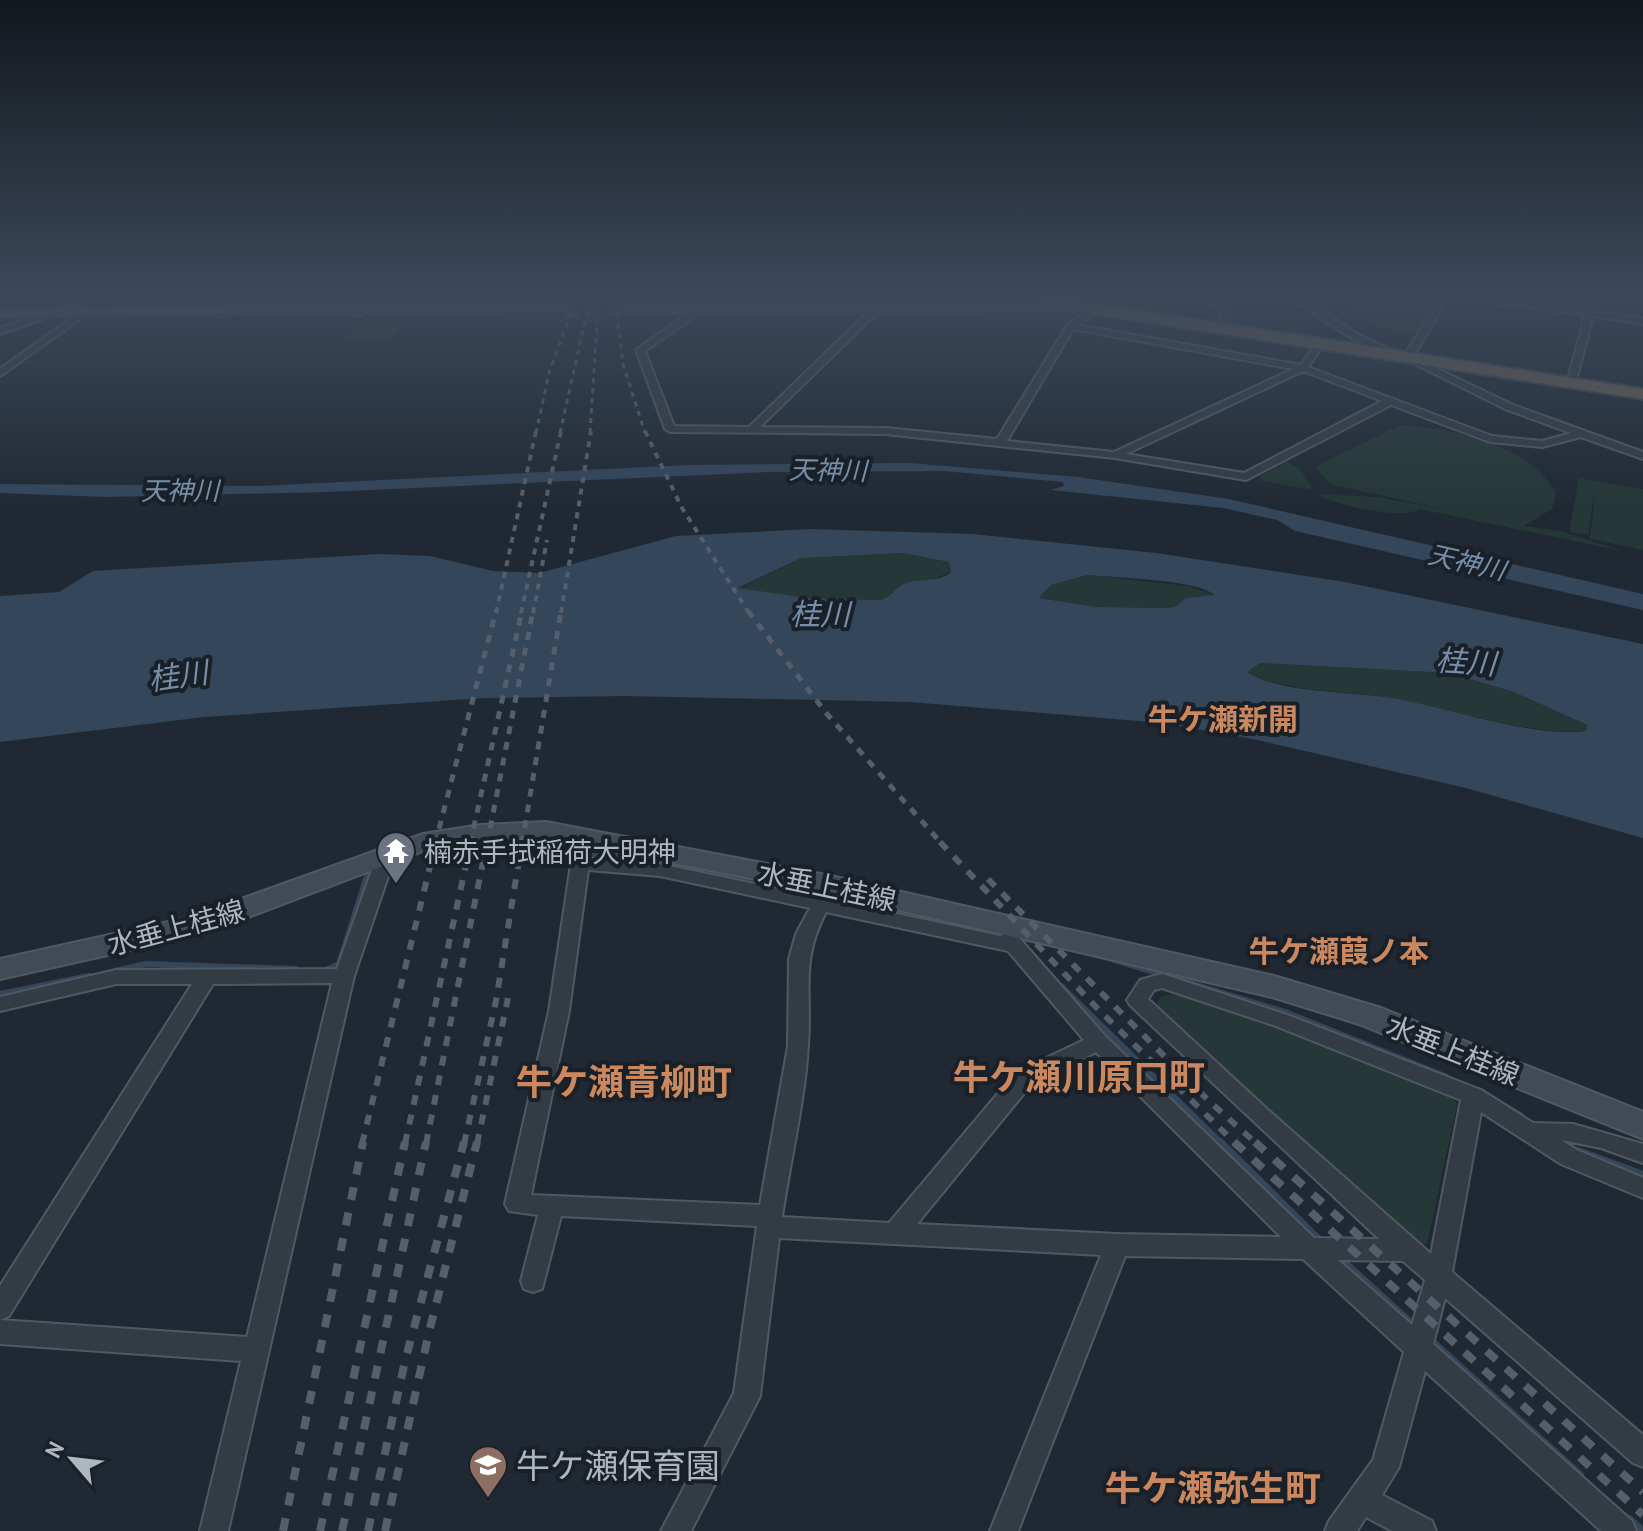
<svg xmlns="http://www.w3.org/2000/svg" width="1643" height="1531" viewBox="0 0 1643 1531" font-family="'PT Sans','Noto Sans JP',sans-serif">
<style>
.green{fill:#253736}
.water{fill:#34465a;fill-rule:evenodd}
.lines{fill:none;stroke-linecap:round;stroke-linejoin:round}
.stream-far1{stroke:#34465a;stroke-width:6}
.stream{stroke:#34465a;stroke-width:8}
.primary-tunnel{stroke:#353e48;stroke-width:15;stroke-dasharray:15 7;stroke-linecap:butt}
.street-casing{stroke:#505962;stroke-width:4}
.secondary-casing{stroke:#505962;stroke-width:4}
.primary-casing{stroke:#3c444e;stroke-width:4}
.highway-casing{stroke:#3d464f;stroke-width:4}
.street{fill:#333b44;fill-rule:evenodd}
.secondary{fill:#414a57;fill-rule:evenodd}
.primary{fill:#515a64;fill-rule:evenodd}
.highway{fill:#6a5f50;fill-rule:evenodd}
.rail-far4{stroke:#555f6b;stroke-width:3;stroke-dasharray:5 5;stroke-linecap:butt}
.rail-far3{stroke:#555f6b;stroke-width:4;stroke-dasharray:6 6;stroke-linecap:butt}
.rail-far2{stroke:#555f6b;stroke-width:5;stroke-dasharray:8 8;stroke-linecap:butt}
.rail-far1{stroke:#555f6b;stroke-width:6;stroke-dasharray:10 10;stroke-linecap:butt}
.rail{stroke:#555f6b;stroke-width:8;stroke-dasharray:13 13;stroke-linecap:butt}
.labels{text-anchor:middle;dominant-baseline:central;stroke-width:8;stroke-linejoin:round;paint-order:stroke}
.far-water-label{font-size:26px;font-style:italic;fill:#768ea9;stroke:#192028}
.poi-label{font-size:28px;fill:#adb6c1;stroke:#192028;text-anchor:start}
.street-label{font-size:28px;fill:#adb6c1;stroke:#192028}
.water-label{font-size:30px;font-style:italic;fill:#768ea9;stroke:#192028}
.neighbourhood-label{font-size:30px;font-weight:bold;fill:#cb885e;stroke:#192028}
.near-poi-label{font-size:34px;fill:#adb6c1;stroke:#192028;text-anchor:start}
.near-neighbourhood-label{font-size:36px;font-weight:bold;fill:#cb885e;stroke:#192028}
</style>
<rect width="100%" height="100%" fill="#202933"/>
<g class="green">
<polygon points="1325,294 1384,294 1434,301 1415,333 1377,327 1344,306 1315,305 1339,304"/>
<polygon points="401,324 391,340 344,341 355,325"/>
<path d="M1400,425C1450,429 1530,444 1556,493L1552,509L1524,526L1561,531L1622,551L1420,509C1403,520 1335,506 1317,494L1378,497L1447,510L1330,484L1315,467Z"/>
<polygon points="1287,462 1299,468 1313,490 1262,481 1259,477"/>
<polygon points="1579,478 1643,489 1643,550 1590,539 1596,484 1588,535 1569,532"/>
<polygon points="903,553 949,562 951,572 879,600 809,598 738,589 801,558"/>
<polygon points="1087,575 1188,586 1216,595 1186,598 1175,607 1165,608 1097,607 1039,598 1051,585"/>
<path d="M1260,663L1450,673L1514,692L1587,725L1586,731C1520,735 1455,708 1391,698C1348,691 1284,693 1246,671Z"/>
<polygon points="1176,993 1295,1032 1449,1095 1457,1104 1427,1244 1413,1244 1159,1011 1156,1005 1161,997"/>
</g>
<g class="water">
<polygon points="909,463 1078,477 1229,499 1643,594 1643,610 1295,531 1277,520 1223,508 1051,490 1064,486 1063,482 944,471 769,472 326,492 106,497 0,493 0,484 259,486 689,465"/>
<path d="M810,529L973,534L1156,553L1345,582L1643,644V838L1466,788L1253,739L1162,723L911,702L625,696L484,698L204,717L0,742V596L59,592L93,571L379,554L430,556L493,571L539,573L676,536ZM903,553L949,562L951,572C938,583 922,578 906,583C895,587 892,598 879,600L809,598L738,588L801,558ZM1087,575C1115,578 1196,579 1215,595L1186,598L1175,607L1165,608L1097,607L1039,598L1051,585ZM1260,663L1450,673L1514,692L1587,725L1586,731C1530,738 1449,707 1392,698C1349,691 1283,694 1247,672Z"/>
</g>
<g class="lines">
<g class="stream-far1">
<polyline points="556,852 666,862 1003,934"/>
<polyline points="386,868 400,866"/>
<polyline points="1114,960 1285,1012 1447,1077"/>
<polyline points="326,970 339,964 368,873 376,871"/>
<polyline points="115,971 146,964 296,969"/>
<polyline points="1061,986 1222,1144"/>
<polyline points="0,994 89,976"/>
<polyline points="1479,1090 1520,1115"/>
</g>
<g class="stream">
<polyline points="1220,1142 1321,1242"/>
<polyline points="1578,1151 1643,1175"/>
<polyline points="1338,1257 1416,1328"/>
<polyline points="1430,1340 1580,1475"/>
<polyline points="1629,1519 1642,1531"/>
</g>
<polyline class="primary-tunnel" points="564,311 627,310"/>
<g class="street-casing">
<g id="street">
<polygon points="239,294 247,294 225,317 219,317 219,313"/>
<polygon points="372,294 380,294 361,315 355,315 355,311"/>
<polygon points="448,294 456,294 442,314 436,314"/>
<path d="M691,294H699L697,303L702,311L645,351L674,426L749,427L874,306L873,301L877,299L881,301V309L760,427L885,428L997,439L1068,324L1095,307L1098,311L1078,325L1301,365L1317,342H1323L1324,344L1308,367L1492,436L1542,441L1571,433L1505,409L1403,358L1442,294H1469L1587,311L1591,294H1599L1595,312L1643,318V324L1593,316L1575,385L1567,383L1585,315L1449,296L1413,357L1513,405L1643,452V459L1581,437L1542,447L1490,442L1391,405L1246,480L1115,458L885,434L670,432L665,429L636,350L694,309L689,304ZM1073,329L1293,369L1114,452L1007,441ZM1303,371L1382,401L1244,473L1126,454Z"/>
<polygon points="809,294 817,294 818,309 811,307"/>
<polygon points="953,294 961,294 966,307 960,307"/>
<polygon points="1117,294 1126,294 1106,312 1100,312 1100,308"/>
<polygon points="1200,294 1209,294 1230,313 1222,331 1215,329 1222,314"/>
<path d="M1289,294H1298L1357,334L1400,354C1381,363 1306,309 1289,294Z"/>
<polygon points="53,311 60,313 0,334 0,328"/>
<polygon points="76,315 83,317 0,376 0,369"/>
<polygon points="387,847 396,853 354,976 228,1531 200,1531 241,1361 0,1344 0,1320 247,1337 332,983 213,984 9,1316 0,1320 0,1286 192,984 116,984 0,1011 0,997 116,970 337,969 378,853"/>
<path d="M580,858L660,864L816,897L821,889H833L836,893L832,900L1000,936L1008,931L1015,933L1105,1036L1314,1238L1379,1239L1130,1005L1127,1000L1140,980L1162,974L1287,1015L1481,1090L1533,1123L1573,1124L1643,1144V1163L1601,1148L1561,1140L1577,1150L1643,1178V1198L1561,1164L1481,1112L1452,1272L1643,1435V1467L1633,1463L1445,1298L1433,1344L1632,1521L1636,1531H1601L1425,1371L1399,1467L1382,1495L1432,1521L1436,1531H1392L1366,1517L1357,1531H1325L1329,1521L1373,1460L1404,1352L1303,1259L1125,1256L1018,1531H990L1101,1255L779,1238L760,1396L691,1531H661L734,1393L757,1226L561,1216L542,1289L533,1292L524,1289L521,1281L538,1215L509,1211L505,1204L549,1011L571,864ZM588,870L660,876L810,908L796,934L789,959L788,1046L760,1205L531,1195L569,1011ZM826,912L1008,951L1084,1040L1015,1073L889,1223L782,1217C790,1162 805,1100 808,1045C812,992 800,961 826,912ZM1162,988L1273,1025L1461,1100L1431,1254L1268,1110L1148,999L1154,990ZM1096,1052L1281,1237L1117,1234L917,1224L1031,1085ZM1338,1260L1403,1261L1425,1280L1412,1325Z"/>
</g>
</g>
<g class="secondary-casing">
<g id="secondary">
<polygon points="85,294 100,294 60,316 50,313"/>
<polygon points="546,822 831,876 1274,976 1381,1008 1643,1112 1643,1139 1359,1024 1272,997 831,894 546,838 481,841 428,849 206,933 0,979 0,959 191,917 423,834 481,825"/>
</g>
</g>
<g class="primary-casing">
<g id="primary">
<polygon points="1026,300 1075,302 1082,306 1075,310 627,314 620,310 627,306"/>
<polygon points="570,303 572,306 565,310 0,317 0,309"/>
</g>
</g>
<g class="highway-casing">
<polygon id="highway" points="1036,294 1643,389 1643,399 1075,311 1045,302"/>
</g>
<use href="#street" class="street"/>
<use href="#secondary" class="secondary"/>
<use href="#primary" class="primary"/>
<use href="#highway" class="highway"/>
<g class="rail-far4">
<polyline points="614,294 623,364 645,433"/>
<polyline points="536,433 549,373 578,294"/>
<polyline points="560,433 591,294"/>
<polyline points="590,433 598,310"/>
</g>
<g class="rail-far3">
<polyline points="645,431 682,508 749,613"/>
<polyline points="496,613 536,431"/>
<polyline points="521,613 561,431"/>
<polyline points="533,613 547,540"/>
<polyline points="561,613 591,431"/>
</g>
<g class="rail-far2">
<polyline points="748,611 827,714 942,844"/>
<polyline points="435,844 496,611"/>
<polyline points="470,844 522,611"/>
<polyline points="487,844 533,611"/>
<polyline points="522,844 561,611"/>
</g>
<g class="rail-far1">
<polyline points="940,842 1096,1007 1236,1144"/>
<polyline points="988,879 1210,1102 1257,1144"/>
<polyline points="362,1144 436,842"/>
<polyline points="405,1144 471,842"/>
<polyline points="426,1144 487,842"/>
<polyline points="464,1144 496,1001 522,842"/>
<polyline points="477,1144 508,998"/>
</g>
<g class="rail">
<polyline points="1234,1142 1643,1515"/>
<polyline points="1255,1142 1643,1492"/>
<polyline points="283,1531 363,1142"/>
<polyline points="320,1531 405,1142"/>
<polyline points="342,1531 426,1142"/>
<polyline points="368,1531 405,1361 464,1142"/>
<polyline points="385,1531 429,1332 477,1142"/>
</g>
</g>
<linearGradient id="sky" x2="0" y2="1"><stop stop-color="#12171c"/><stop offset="0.58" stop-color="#3c495b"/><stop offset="1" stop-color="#3c495b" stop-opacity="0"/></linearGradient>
<rect width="1643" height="508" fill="url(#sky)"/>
<defs>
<g id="temple-pin" transform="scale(2)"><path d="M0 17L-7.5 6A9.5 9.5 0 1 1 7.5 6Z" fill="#6b7280" stroke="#192028"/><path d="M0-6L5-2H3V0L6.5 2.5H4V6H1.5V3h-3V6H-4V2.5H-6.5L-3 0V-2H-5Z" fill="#fff"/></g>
<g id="school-pin" transform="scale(2)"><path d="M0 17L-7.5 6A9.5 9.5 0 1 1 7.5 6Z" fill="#8d6e63" stroke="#192028"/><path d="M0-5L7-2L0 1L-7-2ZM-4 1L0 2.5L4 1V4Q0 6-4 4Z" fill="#fff"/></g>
</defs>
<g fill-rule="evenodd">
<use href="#temple-pin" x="396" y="851"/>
<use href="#school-pin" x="488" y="1465"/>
</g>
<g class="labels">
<g class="far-water-label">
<text transform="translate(828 470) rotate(1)">天神川</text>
<text x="180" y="490">天神川</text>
<text transform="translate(1467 562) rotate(13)">天神川</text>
</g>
<g class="poi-label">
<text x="424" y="851">楠赤手拭稲荷大明神</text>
</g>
<g class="street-label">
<text transform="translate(827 886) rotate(12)">水垂上桂線</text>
<text transform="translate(176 927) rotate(-15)">水垂上桂線</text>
<text transform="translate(1453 1050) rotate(22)">水垂上桂線</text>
</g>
<g class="water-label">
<text x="820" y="613">桂川</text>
<text transform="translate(1466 661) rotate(4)">桂川</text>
<text transform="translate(178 675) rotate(-8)">桂川</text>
</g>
<g class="neighbourhood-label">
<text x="1223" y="718">牛ケ瀬新開</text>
<text x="1339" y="950">牛ケ瀬葭ノ本</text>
</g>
<g class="near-poi-label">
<text x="516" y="1465">牛ケ瀬保育園</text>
</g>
<g class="near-neighbourhood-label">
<text x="1079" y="1076">牛ケ瀬川原口町</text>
<text x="624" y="1081">牛ケ瀬青柳町</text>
<text x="1213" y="1487">牛ケ瀬弥生町</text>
</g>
</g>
<g transform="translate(72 1459) rotate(298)" stroke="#192028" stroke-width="6" paint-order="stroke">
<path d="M0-6L14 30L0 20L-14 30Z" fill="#adb6c1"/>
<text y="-12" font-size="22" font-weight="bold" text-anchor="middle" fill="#adb6c1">N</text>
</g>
</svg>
